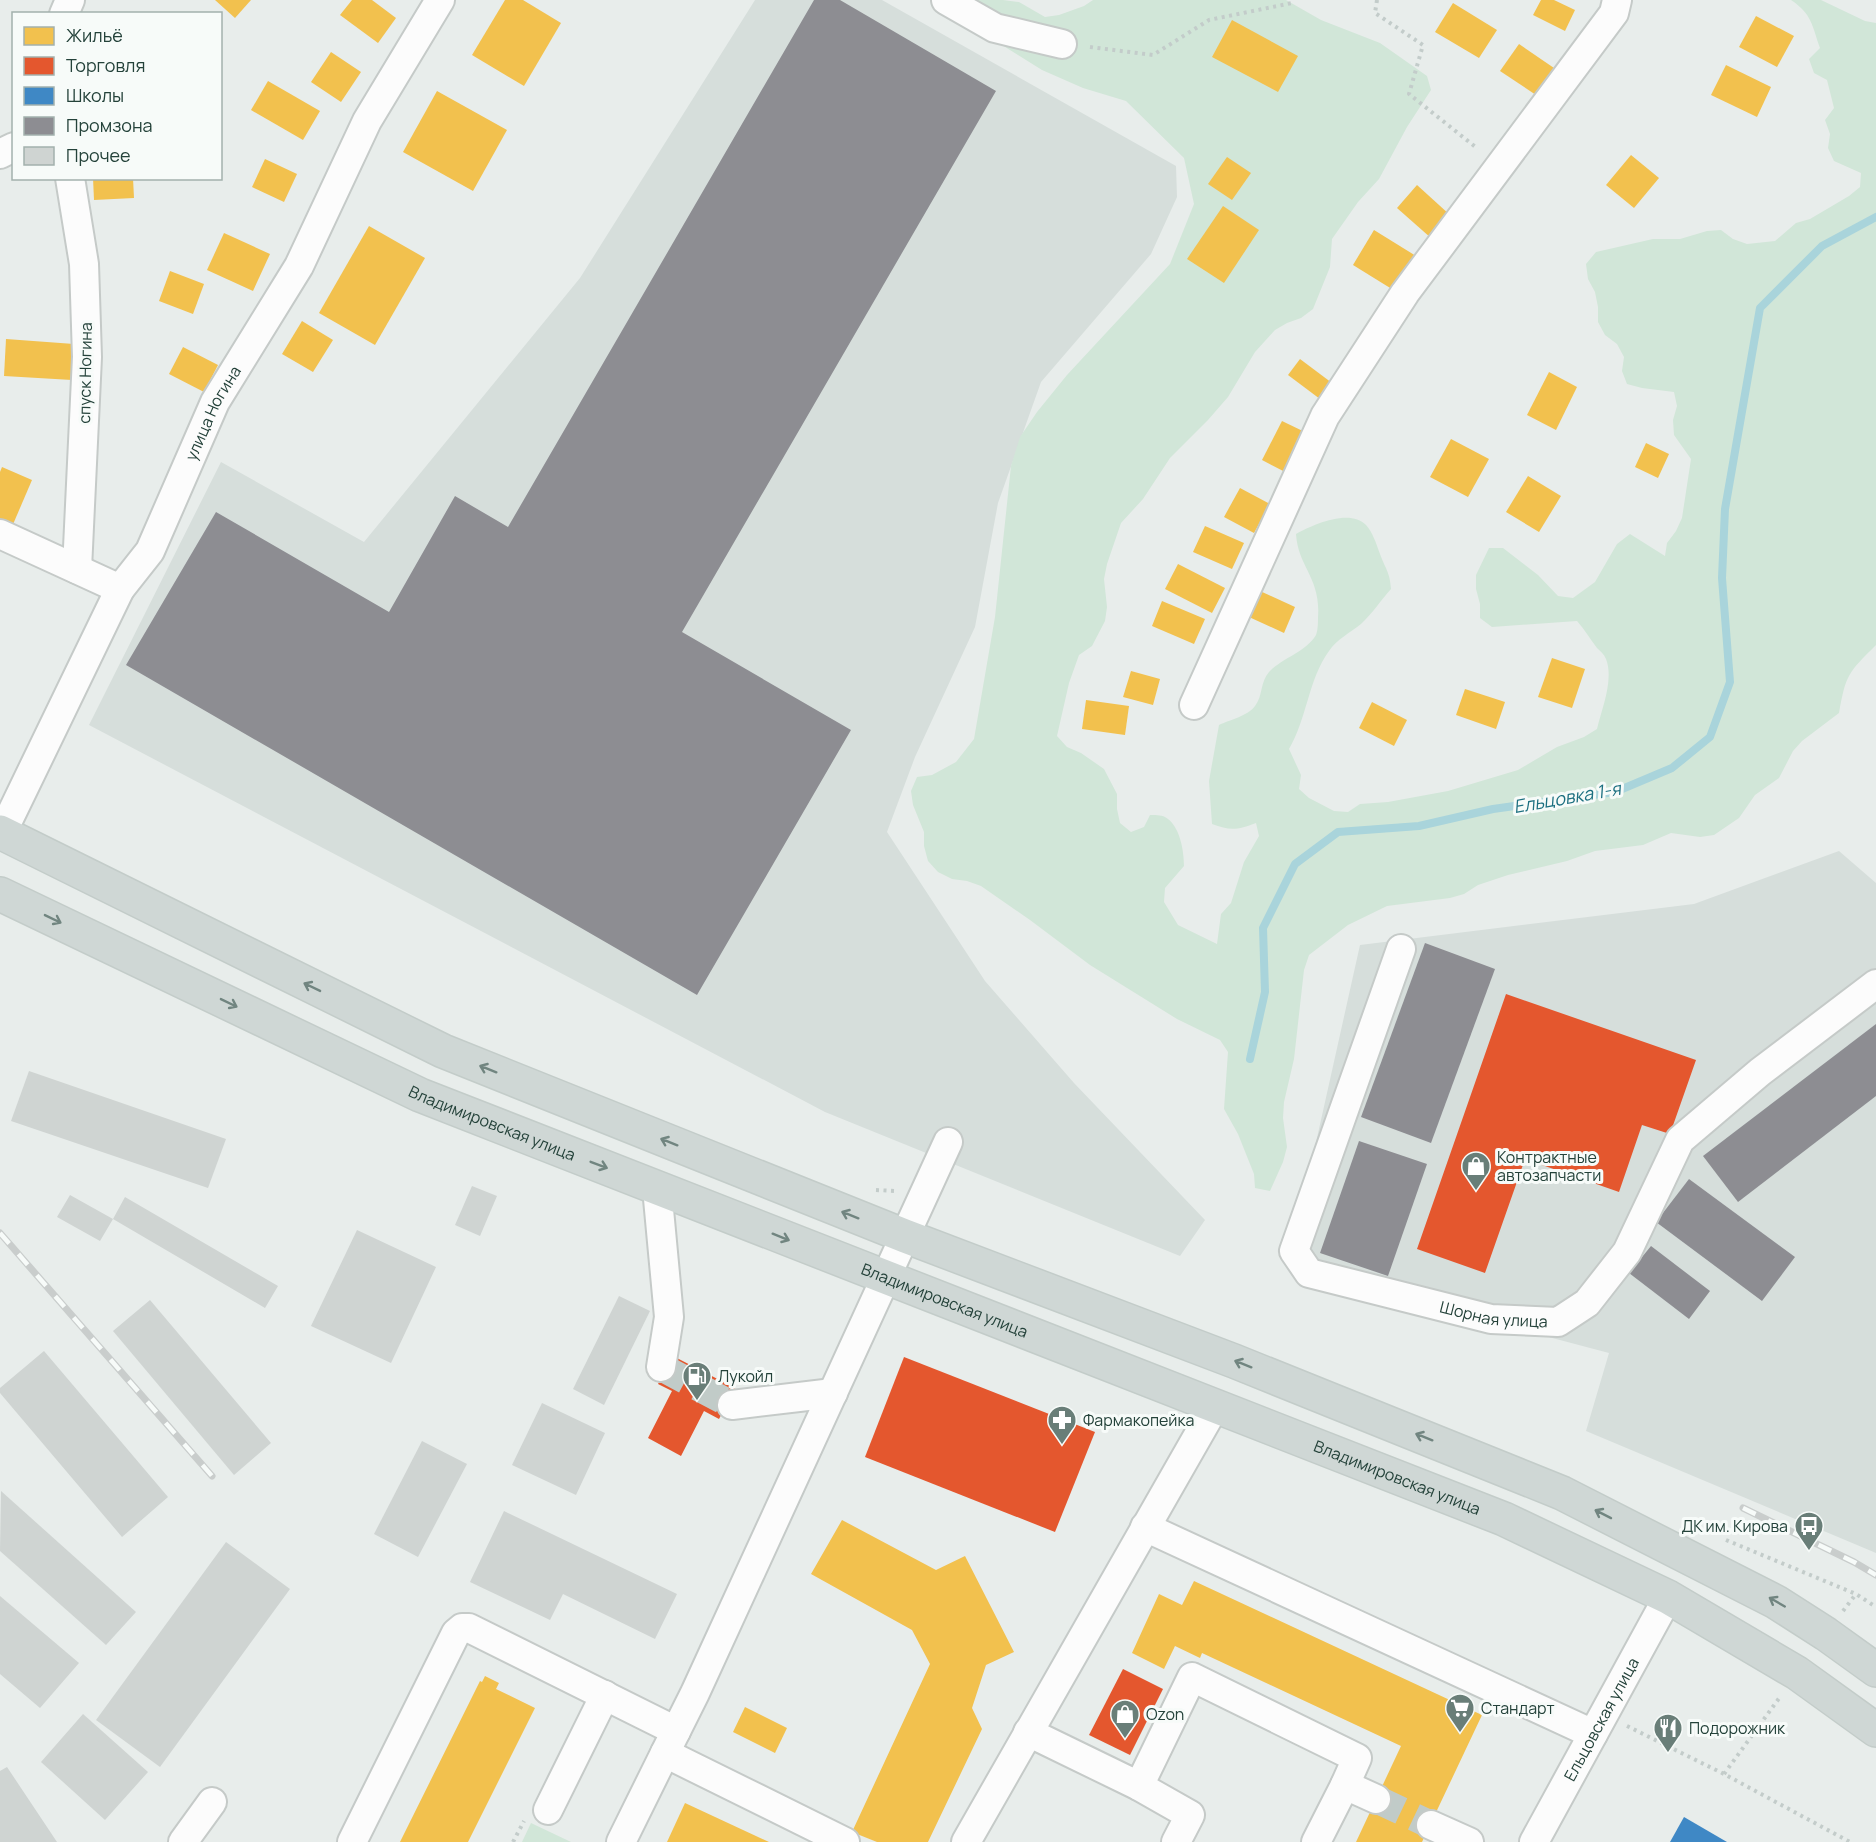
<svg xmlns="http://www.w3.org/2000/svg" width="1876" height="1842" viewBox="0 0 1876 1842" font-family="Manrope,sans-serif">
<style>
.built{fill:#d6dedb}
.green{fill:#d1e6d8}
.homes{fill:#f2c14e}
.shops{fill:#e4572e}
.schools{fill:#3f88c5}
.industry{fill:#8d8d92}
.lines{fill:none;stroke-linecap:round;stroke-linejoin:round}
.stream{stroke:#a9d4db;stroke-width:8}
.building{fill:#cfd4d2}
.minor-tunnel{stroke:#c1cbc8;stroke-width:28;stroke-dasharray:28 14;stroke-linecap:butt}
.minor-casing{stroke:#c5cac8;stroke-width:32}
.major-casing{stroke:#c3ccc9;stroke-width:36}
.path{stroke:#c3ccca;stroke-width:4;stroke-dasharray:3 4.5;stroke-linecap:butt}
.minor{stroke:#fcfcfc;stroke-width:28}
.major{stroke:#cfd7d5;stroke-width:33}
.rail-casing{stroke:#c9cdcc;stroke-width:7}
.rail{stroke:#f7fbf9;stroke-width:4.5;stroke-dasharray:14;stroke-linecap:butt}
.oneway{stroke:#718580}
.labels{text-anchor:middle;dominant-baseline:central;stroke-width:6;stroke-linejoin:round;paint-order:stroke}
.street-label{font-size:16px;fill:#24423a;stroke:#f7fbf9}
.poi-label{font-size:16px;fill:#24423a;stroke:#f7fbf9;text-anchor:start}
.water-label{font-size:18px;font-style:italic;fill:#1c6f80;stroke:#f7fbf9}
</style>
<rect width="100%" height="100%" fill="#e8edeb"/>
<g class="built">
<polygon points="755,0 882,0 1176,166 1177,197 1151,254 1041,382 998,503 975,627 915,757 887,832 985,981 1074,1083 1205,1220 1180,1256 825,1112 89,725 221,462 364,542 580,278"/>
<polygon points="1839,851 1876,883 1876,1553 1586,1431 1609,1353 1288,1268 1360,945 1694,904"/>
</g>
<g class="green">
<path d="M938,0H1003L1019,2L1045,17L1059,15L1084,6L1093,0H1286L1321,20L1380,43L1427,76L1431,90L1407,127L1379,179L1358,202L1332,239L1330,267L1313,309L1301,318L1287,323L1275,330L1255,352L1228,397L1208,420L1170,458L1143,499L1121,523L1107,564L1104,579L1107,607L1105,621L1092,646L1079,655L1069,683L1057,736L1067,747L1081,753L1104,769L1117,794V809L1120,823L1131,832L1144,827L1150,815C1154,815 1161,815 1165,817C1180,825 1184,851 1184,866L1165,888L1164,902L1178,925L1217,944L1221,914L1231,903L1244,862L1259,836L1256,823C1238,830 1230,831 1212,824L1209,781L1219,725C1229,720 1248,716 1255,706C1263,696 1260,682 1269,672C1282,658 1306,652 1316,635C1318,630 1318,622 1318,617C1321,578 1298,567 1296,534C1312,525 1350,508 1366,525C1373,533 1376,543 1380,554C1385,568 1390,572 1391,589C1381,600 1372,614 1361,624C1350,633 1337,639 1329,651C1308,680 1307,719 1289,749L1301,775L1299,789L1309,798L1334,811L1348,812L1360,804L1388,802L1448,791L1518,770L1557,747L1584,737L1597,729C1602,708 1614,680 1606,659C1604,654 1600,651 1597,648C1590,639 1585,630 1577,621L1492,627L1480,618V604L1476,589V575L1489,548H1503L1538,575L1558,596L1573,598L1595,582L1617,544L1630,534L1665,556L1667,543L1676,531L1682,518L1691,459L1674,435L1673,420L1677,406L1674,392L1642,388L1627,384L1622,371L1624,357L1617,344L1605,335L1598,322V307L1595,292L1588,279L1586,264L1596,252L1653,239H1680L1707,231L1721,230L1733,239L1747,244L1775,241L1796,223L1810,219L1849,196L1860,187L1861,173L1834,161L1828,148L1830,134L1825,120L1834,108L1827,80L1814,73L1809,59L1820,48C1812,25 1812,14 1791,0H1821L1865,21L1876,23V645C1848,673 1846,674 1839,713L1802,741L1793,751L1779,778L1755,795L1739,818L1714,835L1700,837L1671,833L1643,845L1595,851L1567,861L1508,875L1478,885L1464,894L1450,898L1387,906L1348,925L1309,955L1304,970L1294,1059L1284,1102L1283,1118L1287,1147L1283,1162L1270,1191L1255,1188L1254,1174L1238,1134L1224,1109L1228,1052L1220,1040L1177,1019L1090,965L1030,920L981,886L967,881L952,879L938,872L928,861L924,846V832L913,805L911,791L917,777L932,775L956,762L974,739L995,617L1011,466L1020,437L1037,412L1067,375L1170,264L1194,204L1184,158L1126,101L1083,88L1042,70L989,37Z"/>
<polygon points="531,1823 571,1842 522,1842"/>
</g>
<g class="homes">
<polygon points="215,0 251,0 235,18"/>
<polygon points="352,0 372,0 396,18 378,43 340,15"/>
<polygon points="505,0 523,0 561,23 524,86 472,55"/>
<polygon points="1541,0 1554,0 1575,10 1565,31 1533,15"/>
<polygon points="1453,3 1497,30 1479,58 1435,32"/>
<polygon points="1756,16 1794,36 1777,67 1739,47"/>
<polygon points="1232,20 1298,56 1278,92 1212,57"/>
<polygon points="1519,44 1554,68 1536,95 1500,71"/>
<polygon points="331,52 361,72 341,102 311,82"/>
<polygon points="1726,65 1771,87 1757,117 1711,95"/>
<polygon points="268,81 320,111 303,140 251,110"/>
<polygon points="437,91 507,130 473,191 403,152"/>
<polygon points="1631,155 1659,178 1634,208 1606,185"/>
<polygon points="1227,157 1251,173 1232,200 1208,184"/>
<polygon points="265,159 297,174 284,202 252,187"/>
<polygon points="93,178 133,178 134,198 94,200"/>
<polygon points="1417,185 1450,215 1431,238 1397,208"/>
<polygon points="1223,206 1259,230 1224,283 1187,259"/>
<polygon points="369,226 425,258 375,345 319,313"/>
<polygon points="1374,230 1416,256 1395,291 1353,265"/>
<polygon points="224,233 270,254 253,291 207,270"/>
<polygon points="170,271 204,284 193,314 159,301"/>
<polygon points="302,321 333,340 313,372 282,354"/>
<polygon points="6,339 74,344 72,380 4,376"/>
<polygon points="183,347 218,365 204,392 169,374"/>
<polygon points="1300,359 1332,383 1320,399 1288,375"/>
<polygon points="1549,372 1577,387 1556,430 1527,415"/>
<polygon points="1282,421 1311,435 1291,475 1262,460"/>
<polygon points="1451,439 1489,459 1468,497 1430,477"/>
<polygon points="1646,443 1669,454 1658,478 1635,467"/>
<polygon points="2,467 32,480 11,529 0,525 0,472"/>
<polygon points="1528,476 1561,496 1539,532 1506,512"/>
<polygon points="1240,488 1270,504 1254,533 1224,517"/>
<polygon points="1205,526 1244,543 1232,569 1193,552"/>
<polygon points="1178,564 1225,588 1212,613 1165,589"/>
<polygon points="1260,591 1295,607 1284,633 1249,617"/>
<polygon points="1162,601 1205,619 1194,644 1152,626"/>
<polygon points="1552,658 1585,669 1572,708 1538,697"/>
<polygon points="1131,671 1160,679 1153,705 1123,697"/>
<polygon points="1465,689 1505,702 1496,729 1456,715"/>
<polygon points="1086,700 1129,706 1125,735 1082,729"/>
<polygon points="1372,702 1407,720 1394,746 1359,728"/>
<polygon points="842,1520 936,1570 965,1556 1014,1652 986,1665 972,1708 982,1729 928,1842 877,1842 852,1832 930,1664 912,1630 811,1574"/>
<polygon points="1194,1581 1482,1715 1422,1842 1356,1842 1401,1746 1202,1653 1200,1658 1175,1646 1164,1669 1132,1653 1159,1594 1182,1605"/>
<polygon points="485,1676 499,1683 496,1689 535,1708 468,1842 400,1842 480,1681 482,1682"/>
<polygon points="745,1707 787,1728 775,1753 733,1732"/>
<polygon points="685,1803 769,1842 667,1842"/>
</g>
<g class="shops">
<polygon points="1506,994 1696,1060 1670,1134 1642,1125 1619,1192 1525,1159 1485,1273 1417,1249"/>
<polygon points="673,1356 735,1388 719,1419 704,1411 681,1456 648,1438 672,1391 658,1384"/>
<polygon points="904,1357 1095,1432 1055,1532 865,1457"/>
<polygon points="1123,1669 1163,1689 1130,1755 1089,1735"/>
</g>
<polygon class="schools" points="1684,1817 1727,1842 1670,1842"/>
<g class="industry">
<polygon points="814,0 840,0 996,91 682,632 851,730 697,995 126,665 216,512 389,612 455,496 508,527"/>
<polygon points="1425,943 1495,969 1431,1143 1361,1117"/>
<polygon points="1876,1024 1876,1096 1738,1202 1703,1156"/>
<polygon points="1359,1141 1427,1164 1388,1276 1320,1253"/>
<polygon points="1689,1179 1795,1257 1762,1301 1656,1222"/>
<polygon points="1651,1246 1710,1291 1689,1319 1629,1273"/>
</g>
<g class="lines">
<polyline class="stream" points="1250,1059 1265,992 1263,928 1295,864 1338,832 1419,826 1493,809 1615,792 1672,768 1710,737 1730,682 1722,578 1725,509 1760,308 1822,246 1876,217"/>
</g>
<g class="building">
<polygon points="29,1071 226,1139 208,1188 11,1121"/>
<polygon points="472,1186 497,1196 480,1236 455,1225"/>
<polygon points="70,1195 113,1219 125,1197 278,1286 265,1308 113,1219 100,1241 57,1217"/>
<polygon points="357,1230 436,1267 391,1363 311,1326"/>
<polygon points="619,1296 650,1311 604,1405 573,1389"/>
<polygon points="150,1300 271,1443 234,1475 113,1331"/>
<polygon points="44,1351 168,1497 122,1537 0,1393 0,1388"/>
<polygon points="542,1403 605,1433 576,1495 512,1465"/>
<polygon points="422,1441 467,1464 418,1557 374,1534"/>
<polygon points="1,1491 136,1612 106,1645 0,1551"/>
<polygon points="504,1511 677,1594 655,1639 563,1594 550,1620 470,1582"/>
<polygon points="226,1542 290,1589 160,1767 96,1720"/>
<polygon points="0,1596 79,1663 40,1708 0,1674"/>
<polygon points="83,1714 148,1772 105,1820 41,1762"/>
<polygon points="7,1767 57,1842 0,1842 0,1771"/>
</g>
<g class="lines">
<g class="minor-tunnel">
<polyline points="661,1367 732,1405"/>
<polyline points="1376,1799 1431,1825"/>
</g>
<g class="minor-casing">
<g id="minor">
<polyline points="946,0 995,28 1062,44"/>
<polyline points="64,14 70,0"/>
<polyline points="0,154 14,147"/>
<polyline points="70,178 84,264 87,357 77,569"/>
<polyline points="0,534 120,589"/>
<polyline points="1194,705 1325,416 1405,293 1614,13 1617,0"/>
<path id="s1" d="M2,833L120,589L150,551L215,402L299,266L367,121L440,0"/>
<path id="s2" d="M1401,949L1294,1251L1309,1273L1491,1319L1558,1322L1587,1303L1627,1252L1680,1140L1760,1072L1876,984"/>
<polyline points="657,1188 669,1317 661,1367"/>
<polyline points="732,1405 833,1393"/>
<polyline points="1145,1527 1593,1734"/>
<polyline points="1028,1732 1139,1786 1192,1677 1357,1758 1345,1785 1376,1799"/>
<polyline points="1139,1786 1190,1815 1176,1842"/>
<polyline points="548,1810 605,1695"/>
<polyline points="1431,1825 1469,1842"/>
<polyline points="183,1842 212,1802"/>
<polyline points="352,1842 456,1633 462,1628 469,1628 676,1731"/>
<polyline points="621,1842 665,1753"/>
<polyline points="845,1842 665,1753 695,1693 948,1142"/>
<polyline points="966,1842 1215,1406"/>
<polyline points="1316,1842 1345,1785"/>
<path id="s3" d="M1534,1842L1668,1597"/>
</g>
</g>
<g class="major-casing">
<g id="major">
<polyline points="0,832 443,1051 905,1236 1234,1361 1562,1493 1776,1602 1826,1634 1876,1670"/>
<path id="s4" d="M0,894L420,1095L1504,1519L1668,1597L1797,1673L1876,1730"/>
</g>
</g>
<g class="path">
<polyline points="1377,0 1375,13 1423,45 1409,94 1478,149"/>
<polyline points="1090,47 1153,55 1209,20 1292,3 1293,0"/>
<polyline points="876,1190 896,1191"/>
<polyline points="1726,1540 1856,1594 1876,1607"/>
<polyline points="1843,1611 1856,1594"/>
<polyline points="1627,1726 1724,1774 1850,1842"/>
<polyline points="1724,1774 1780,1697"/>
<polyline points="513,1842 524,1821"/>
</g>
<use href="#minor" class="minor"/>
<use href="#major" class="major"/>
<g class="rail-casing">
<g id="rail">
<polyline points="0,1233 212,1476"/>
<polyline points="1743,1508 1854,1562 1876,1575"/>
</g>
</g>
<use href="#rail" class="rail"/>
</g>
<defs><path id="oneway-shaft" d="M-6 0H5M1.5-3L5.5 0L1.5 3" fill="none" stroke-width="1.6" stroke-linecap="round" stroke-linejoin="round" transform="scale(1.5)"/></defs>
<g class="oneway">
<use href="#oneway-shaft" transform="translate(53 919) rotate(26)"/>
<use href="#oneway-shaft" transform="translate(312 987) rotate(-154)"/>
<use href="#oneway-shaft" transform="translate(229 1003) rotate(26)"/>
<use href="#oneway-shaft" transform="translate(488 1069) rotate(-158)"/>
<use href="#oneway-shaft" transform="translate(669 1142) rotate(-158)"/>
<use href="#oneway-shaft" transform="translate(599 1165) rotate(21)"/>
<use href="#oneway-shaft" transform="translate(850 1215) rotate(-158)"/>
<use href="#oneway-shaft" transform="translate(781 1237) rotate(22)"/>
<use href="#oneway-shaft" transform="translate(1243 1364) rotate(-158)"/>
<use href="#oneway-shaft" transform="translate(1424 1437) rotate(-158)"/>
<use href="#oneway-shaft" transform="translate(1603 1514) rotate(-153)"/>
<use href="#oneway-shaft" transform="translate(1777 1602) rotate(-150)"/>
</g>
<defs>
<g id="shop-pin" transform="scale(1.5)"><path d="M0 17L-7.5 6A9.5 9.5 0 1 1 7.5 6Z" fill="#697e78" stroke="#f7fbf9"/><path d="M-5-2.5h2.3a2.7 3.5 0 0 1 5.4 0H5L5.5 6h-11ZM-1.5-2.5h3a1.5 2.3 0 0 0-3 0Z" fill="#fff"/></g>
<g id="fuel-pin" transform="scale(1.5)"><path d="M0 17L-7.5 6A9.5 9.5 0 1 1 7.5 6Z" fill="#697e78" stroke="#f7fbf9"/><path d="M-5.5-6h7V0h2V4h1.3V-2.5L3-4.5l.8-.8L6-3V5H2.5V1h-1V6h-7ZM-4.2-4.7v3.2H.2V-4.7Z" fill="#fff"/></g>
<g id="pharmacy-pin" transform="scale(1.5)"><path d="M0 17L-7.5 6A9.5 9.5 0 1 1 7.5 6Z" fill="#697e78" stroke="#f7fbf9"/><path d="M-2-6h4v4h4v4h-4v4h-4v-4h-4v-4h4Z" fill="#fff"/></g>
<g id="bus-pin" transform="scale(1.5)"><path d="M0 17L-7.5 6A9.5 9.5 0 1 1 7.5 6Z" fill="#697e78" stroke="#f7fbf9"/><path d="M-5-6H5V4H4V6H2V4H-2V6H-4V4H-5ZM-3.5-4V0h7V-4ZM-3.5 1.2v1.5H-2V1.2ZM2 1.2v1.5H3.5V1.2Z" fill="#fff"/></g>
<g id="supermarket-pin" transform="scale(1.5)"><path d="M0 17L-7.5 6A9.5 9.5 0 1 1 7.5 6Z" fill="#697e78" stroke="#f7fbf9"/><path d="M-6-5.5h2.5l.6 2H6L4.5 2H-2.5L-4.4-4H-6ZM-1.5 3.2a1.3 1.3 0 1 0 .1 0ZM3 3.2a1.3 1.3 0 1 0 .1 0Z" fill="#fff"/></g>
<g id="restaurant-pin" transform="scale(1.5)"><path d="M0 17L-7.5 6A9.5 9.5 0 1 1 7.5 6Z" fill="#697e78" stroke="#f7fbf9"/><path d="M-5-6h1v4h1v-4h1v4h1v-4h1v5L-1.5 .5V6h-2V.5L-5-1ZM5-6V6H3V1.5H1.5Q1.5-4 5-6Z" fill="#fff"/></g>
</defs>
<g fill-rule="evenodd">
<use href="#shop-pin" x="1476" y="1166"/>
<use href="#fuel-pin" x="697" y="1376"/>
<use href="#pharmacy-pin" x="1062" y="1420"/>
<use href="#bus-pin" x="1809" y="1526"/>
<use href="#supermarket-pin" x="1460" y="1708"/>
<use href="#shop-pin" x="1125" y="1714"/>
<use href="#restaurant-pin" x="1668" y="1728"/>
</g>
<g class="labels">
<g class="street-label">
<text transform="translate(85 373) rotate(-89)">спуск Ногина</text>
<text stroke="none"><textPath href="#s1" startOffset="471">улица Ногина</textPath></text>
<text stroke="none"><textPath href="#s4" startOffset="543">Владимировская улица</textPath></text>
<text stroke="none"><textPath href="#s4" startOffset="1029">Владимировская улица</textPath></text>
<text stroke="none"><textPath href="#s2" startOffset="537">Шорная улица</textPath></text>
<text stroke="none"><textPath href="#s4" startOffset="1515">Владимировская улица</textPath></text>
<text stroke="none"><textPath href="#s3" startOffset="140">Ельцовская улица</textPath></text>
</g>
<g class="poi-label">
<text x="1497" y="1157">Контрактные<tspan x="1497" dy="18">автозапчасти</tspan></text>
<text x="718" y="1376">Лукойл</text>
<text x="1083" y="1420">Фармакопейка</text>
<text x="1788" y="1526" text-anchor="end">ДК им. Кирова</text>
<text x="1481" y="1708">Стандарт</text>
<text x="1146" y="1714">Ozon</text>
<text x="1689" y="1728">Подорожник</text>
</g>
<g class="water-label">
<text transform="translate(1567 797) rotate(-10)">Ельцовка 1-я</text>
</g>
</g>
<rect x="12" y="12" width="210" height="168" fill="#f7fbf9" stroke="#a3b1ad" stroke-width="1.5"/>
<rect x="24" y="27" width="30" height="18" fill="#f2c14e" stroke="#a3b1ad" stroke-width="1.5"/>
<text x="66" y="42" font-size="18" fill="#24423a">Жильё</text>
<rect x="24" y="57" width="30" height="18" fill="#e4572e" stroke="#a3b1ad" stroke-width="1.5"/>
<text x="66" y="72" font-size="18" fill="#24423a">Торговля</text>
<rect x="24" y="87" width="30" height="18" fill="#3f88c5" stroke="#a3b1ad" stroke-width="1.5"/>
<text x="66" y="102" font-size="18" fill="#24423a">Школы</text>
<rect x="24" y="117" width="30" height="18" fill="#8d8d92" stroke="#a3b1ad" stroke-width="1.5"/>
<text x="66" y="132" font-size="18" fill="#24423a">Промзона</text>
<rect x="24" y="147" width="30" height="18" fill="#cfd4d2" stroke="#a3b1ad" stroke-width="1.5"/>
<text x="66" y="162" font-size="18" fill="#24423a">Прочее</text>
</svg>
